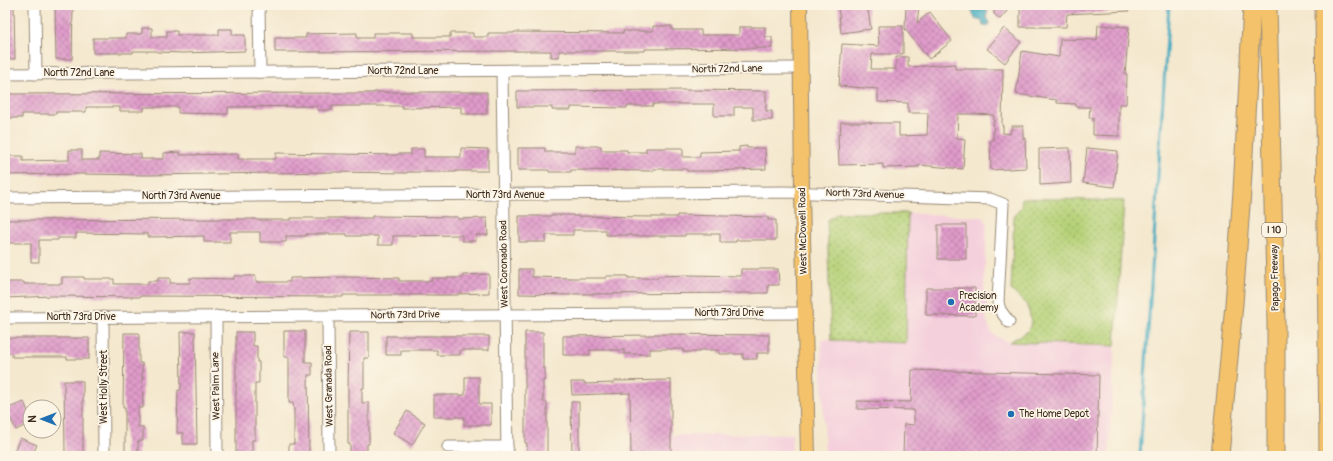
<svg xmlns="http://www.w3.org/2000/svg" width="1333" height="461" viewBox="0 0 1333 461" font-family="Pangolin,sans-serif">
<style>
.built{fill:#f4cfdc}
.grass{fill:url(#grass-dots);stroke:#787e4a}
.water{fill:url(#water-ripples);stroke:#3e6a70}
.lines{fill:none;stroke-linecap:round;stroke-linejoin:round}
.stream{stroke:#41aac1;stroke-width:3}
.building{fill:url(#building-cross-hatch)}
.minor-casing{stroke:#988976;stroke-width:13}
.major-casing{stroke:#988976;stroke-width:16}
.highway-casing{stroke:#988976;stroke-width:19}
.minor{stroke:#fff;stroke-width:11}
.major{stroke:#f3c26a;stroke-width:14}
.highway{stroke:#f3c26a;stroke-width:17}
.poi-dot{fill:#1f6fb2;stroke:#fcf5e5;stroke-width:1.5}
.labels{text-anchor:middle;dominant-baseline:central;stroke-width:3.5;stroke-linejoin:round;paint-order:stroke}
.shield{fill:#fcf5e5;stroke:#75675a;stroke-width:1}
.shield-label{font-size:9px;font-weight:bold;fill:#3b2a1e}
.street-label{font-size:10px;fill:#3b2a1e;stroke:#fcf5e5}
.poi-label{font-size:10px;fill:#3b2a1e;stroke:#fcf5e5;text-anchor:start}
</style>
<defs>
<pattern id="grass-dots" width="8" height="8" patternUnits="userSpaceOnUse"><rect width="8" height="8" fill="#b5d177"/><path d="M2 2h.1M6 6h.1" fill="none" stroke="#94aa61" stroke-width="1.8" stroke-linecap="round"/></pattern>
<pattern id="water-ripples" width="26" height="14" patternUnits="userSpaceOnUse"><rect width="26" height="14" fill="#41aac1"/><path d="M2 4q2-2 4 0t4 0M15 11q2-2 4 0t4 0" fill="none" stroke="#388b9c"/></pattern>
<pattern id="building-cross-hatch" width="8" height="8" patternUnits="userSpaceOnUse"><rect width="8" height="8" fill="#e09bcb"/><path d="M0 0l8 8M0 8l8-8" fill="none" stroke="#b77fa4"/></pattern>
</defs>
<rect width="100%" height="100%" fill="#fcf5e5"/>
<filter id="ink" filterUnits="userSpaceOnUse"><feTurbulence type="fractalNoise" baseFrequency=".025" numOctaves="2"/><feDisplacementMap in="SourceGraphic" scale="8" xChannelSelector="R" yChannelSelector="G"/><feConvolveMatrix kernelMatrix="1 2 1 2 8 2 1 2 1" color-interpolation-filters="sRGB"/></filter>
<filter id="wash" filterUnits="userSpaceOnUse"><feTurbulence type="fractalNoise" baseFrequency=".012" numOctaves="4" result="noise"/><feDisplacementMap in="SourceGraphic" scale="16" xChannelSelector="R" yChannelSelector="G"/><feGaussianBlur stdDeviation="0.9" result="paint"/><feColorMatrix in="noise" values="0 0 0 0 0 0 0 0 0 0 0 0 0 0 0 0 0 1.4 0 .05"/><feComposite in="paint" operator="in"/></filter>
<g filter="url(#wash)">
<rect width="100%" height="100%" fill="#f4e8ce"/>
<g class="built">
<polygon points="908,213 983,217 987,223 984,287 987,304 986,319 991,331 994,335 1009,342 1115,346 1109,456 825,456 821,339 905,343"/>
<polygon points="792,434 791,456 671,456 671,435"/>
</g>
<g class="grass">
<polygon points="1022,198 1124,201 1115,346 1009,342 1027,332 1030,327 1031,319 1027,305 1011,290 1014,217 1021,207"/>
<polygon points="837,213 908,213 906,343 831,340 827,221"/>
</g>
<polygon class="water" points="963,5 984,5 984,8 988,10 986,17 990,22 989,26 983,26 982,21 975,19 972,10 966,9"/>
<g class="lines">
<polyline class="stream" points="1140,456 1169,5"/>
</g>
<g id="blocks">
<g class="building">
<polygon points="55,5 73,5 72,59 56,59"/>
<polygon points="838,5 867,5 871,29 841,33"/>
<polygon points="1001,5 1007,11 1000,19 994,14 994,9 997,6"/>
<polygon points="1020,5 1051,5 1051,7 1076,7 1076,5 1129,5 1129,11 1067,14 1066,27 1020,27"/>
<polygon points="5,6 14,6 15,59 5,59"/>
<polygon points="906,7 919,7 917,23 930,12 952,41 929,59 905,29"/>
<polygon points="1098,25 1129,27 1125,74 1127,74 1126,104 1119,104 1119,136 1093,135 1093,118 1089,118 1090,107 1076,107 1076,104 1057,103 1057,100 1016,94 1022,51 1059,57 1060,39 1097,40"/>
<polygon points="653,26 672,26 672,30 701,30 701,35 739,35 739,27 765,27 765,37 772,37 772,48 645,49 645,51 559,51 559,57 551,57 551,51 537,51 275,52 275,38 306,38 306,34 357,33 357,38 373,38 373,33 413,33 413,37 450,37 450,33 473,33 473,37 488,37 488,33 514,33 514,32 623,33 623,31 653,31"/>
<polygon points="878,26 903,26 903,54 872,54 871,69 896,69 896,57 908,57 908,67 955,64 955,69 1003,69 1002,126 1003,126 1003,133 1010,134 1012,126 1023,126 1023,139 1025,138 1026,168 991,170 990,140 993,140 994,115 973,114 958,114 957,138 965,139 963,169 919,165 919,167 883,168 883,164 839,165 838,134 840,134 841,122 870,122 870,123 899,123 899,136 927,135 928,113 908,113 908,103 878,102 878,89 839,86 842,44 879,46"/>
<polygon points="142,28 152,28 152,37 167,37 167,31 177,31 177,35 219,35 219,29 232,29 232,35 245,35 245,51 183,53 157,52 157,51 133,51 133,53 93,53 93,38 126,38 126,34 142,34"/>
<polygon points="1004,28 1021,42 1005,63 987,49"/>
<polygon points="691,90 766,91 766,111 772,111 772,120 753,120 753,107 734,107 734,116 714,116 714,104 653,104 653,106 627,106 627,108 571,107 571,110 552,110 552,107 517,107 517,91"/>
<polygon points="374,92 487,92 487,114 461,114 461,107 402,108 402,106 332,106 332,110 317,110 317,106 228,107 228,114 178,113 178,107 144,107 144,111 120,111 120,107 86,107 86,112 56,112 56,114 22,114 22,118 7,118 7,94 374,93"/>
<polygon points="575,146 601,146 601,150 627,150 627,152 646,152 646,148 683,148 683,157 700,157 700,152 739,151 739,147 747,146 747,148 765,148 766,169 708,171 687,171 687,169 653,169 653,171 571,170 571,172 549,172 549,170 518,170 518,148 545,148 545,152 575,152"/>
<polygon points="461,148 488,149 488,171 456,171 456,172 407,172 407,173 333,172 147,175 82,174 5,175 5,156 23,156 23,161 69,160 69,150 82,150 82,160 99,160 99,153 141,154 141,159 164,159 164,153 180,152 180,155 238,154 238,159 276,159 276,153 398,155 398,154 411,154 411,149 424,149 424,157 461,157"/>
<polygon points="1065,148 1070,148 1071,183 1040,185 1040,167 1039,168 1039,149"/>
<polygon points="1087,148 1118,151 1114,187 1083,183"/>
<polygon points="551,215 573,215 573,216 655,217 677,217 677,215 768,217 768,220 776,220 776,240 736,240 736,242 720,242 720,234 685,234 685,236 632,236 632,235 606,235 606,230 573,230 573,235 546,235 546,242 519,242 519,216 551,216"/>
<polygon points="372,216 458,217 458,219 487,218 488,235 476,235 476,241 462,241 462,235 393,236 393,245 378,245 378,236 347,236 347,234 306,234 306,236 286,236 286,242 260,242 260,232 230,232 230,242 204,242 204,236 148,237 148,234 76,233 76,238 58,238 58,240 39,240 39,262 31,262 31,243 5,243 5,220 230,219 256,219 256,220 291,220 291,218 372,218"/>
<rect x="938" y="225" width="28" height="34"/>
<polygon points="519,269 532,269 532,277 572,278 606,278 606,276 628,276 628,278 658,278 658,276 688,275 741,276 741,269 778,269 779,285 768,285 768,293 572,294 572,295 519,294"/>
<polygon points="489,274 489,293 458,294 458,295 343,295 343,297 140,296 140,297 54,296 5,298 5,282 24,282 24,284 62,284 62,277 84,277 84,279 114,279 114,284 148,284 148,281 158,281 158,278 170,278 170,283 190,283 190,278 234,279 234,276 256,276 256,282 290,282 290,278 347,277 399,278 399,281 432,281 432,278 463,278 463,275"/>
<polygon points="926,288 975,288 975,316 926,315"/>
<polygon points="284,331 305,331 305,362 312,362 312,375 308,375 309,456 289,456 289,444 294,444 294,410 293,403 289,403 289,357 284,357"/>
<polygon points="180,332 195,332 197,444 183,444 183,433 177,433 178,390 181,390"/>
<polygon points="236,332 253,332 253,346 257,346 257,362 259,362 259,383 255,383 255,440 252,440 252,456 236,456"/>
<polygon points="349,332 369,332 369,358 364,358 364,388 362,388 362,403 369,403 369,444 367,444 367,456 350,456 350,444 348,444 348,388"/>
<polygon points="525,332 543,332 543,368 545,368 545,380 543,380 543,402 547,402 547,456 527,456 527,443 525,443"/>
<polygon points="124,333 139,333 139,363 142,363 143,408 138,408 138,427 143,427 143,441 138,441 138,456 125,456 125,408 123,408"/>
<polygon points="654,334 769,335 769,353 757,353 757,359 743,359 743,354 719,354 719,350 699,350 699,352 683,352 683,349 650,349 650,354 624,354 624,350 590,350 590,355 563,355 563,336 654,335"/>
<polygon points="386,336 489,336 489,350 460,350 460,355 437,355 437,350 401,350 401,355 386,355"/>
<polygon points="5,338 89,338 89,359 67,359 67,357 12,357 12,353 5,353"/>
<polygon points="912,370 1099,375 1097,456 903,456 904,424 914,425 914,410 857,409 857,401 911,402"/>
<polygon points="465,377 479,377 479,404 491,404 491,425 464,425 464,417 434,417 434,395 465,395"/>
<polygon points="671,380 671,456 631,456 630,393 572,395 571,382 585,382 585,384 614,383 615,381"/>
<polygon points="64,381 83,381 83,456 70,456 70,453 65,453"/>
<polygon points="24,402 30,416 30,423 16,430 6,409"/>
<polygon points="571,402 579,402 579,456 572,456"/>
<polygon points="407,411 425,423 412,445 393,433"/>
<polygon points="20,438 37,445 32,456 12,456"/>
</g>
</g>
</g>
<g filter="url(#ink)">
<use href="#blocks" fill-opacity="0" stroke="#988976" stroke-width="1"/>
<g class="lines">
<g class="minor-casing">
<g id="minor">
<polyline points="35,5 36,74"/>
<polyline points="259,5 260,72"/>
<polyline points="502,71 507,456"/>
<polyline points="5,74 801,68"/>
<polyline points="5,198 784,192 990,199 1003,204 998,302 1000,310 1009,322"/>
<polyline points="216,316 217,456"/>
<polyline points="328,316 329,456"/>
<polyline points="103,317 104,456"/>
<polyline points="5,318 805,313"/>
<polyline points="448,447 507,447"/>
</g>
</g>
<g class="major-casing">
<polyline id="major" points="800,5 802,193 808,456"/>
</g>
<g class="highway-casing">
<g id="highway">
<polyline points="1268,5 1276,323 1276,456"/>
<polyline points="1324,5 1328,456"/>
<polyline points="1220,456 1234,304 1242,191 1252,5"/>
</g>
</g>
<use href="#minor" class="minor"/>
<use href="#major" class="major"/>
<use href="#highway" class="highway"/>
</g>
</g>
<g class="poi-dot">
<circle cx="951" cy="302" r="4"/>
<circle cx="1011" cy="414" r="4"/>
</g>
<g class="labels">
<rect class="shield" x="1262" y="223" width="24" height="14" rx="3"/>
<g class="shield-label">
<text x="1274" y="230">I 10</text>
</g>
<g class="street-label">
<text transform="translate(727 69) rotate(-1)">North 72nd Lane</text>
<text x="403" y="71">North 72nd Lane</text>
<text x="79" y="73">North 72nd Lane</text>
<text transform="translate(865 194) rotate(2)">North 73rd Avenue</text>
<text x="505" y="195">North 73rd Avenue</text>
<text x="181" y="196">North 73rd Avenue</text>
<text transform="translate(803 231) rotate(-91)">West McDowell Road</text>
<text transform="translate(504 264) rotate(-91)">West Coronado Road</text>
<text transform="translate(1275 278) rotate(-91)">Papago Freeway</text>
<text x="729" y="313">North 73rd Drive</text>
<text transform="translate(405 315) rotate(-1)">North 73rd Drive</text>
<text x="81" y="317">North 73rd Drive</text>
<text transform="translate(216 386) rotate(-91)">West Palm Lane</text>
<text transform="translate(329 386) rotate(-91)">West Granada Road</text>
<text transform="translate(104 387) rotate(-90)">West Holly Street</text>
</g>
<g class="poi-label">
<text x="959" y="296">Precision<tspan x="959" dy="12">Academy</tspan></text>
<text x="1019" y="414">The Home Depot</text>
</g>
</g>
<rect width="1333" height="461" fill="none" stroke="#fcf5e5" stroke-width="20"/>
<g transform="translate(42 419) rotate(270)"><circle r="19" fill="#fcf5e5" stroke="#afa495"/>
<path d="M0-3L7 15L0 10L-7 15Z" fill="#1f6fb2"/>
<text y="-6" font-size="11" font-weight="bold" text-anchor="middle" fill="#3b2a1e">N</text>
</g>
</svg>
